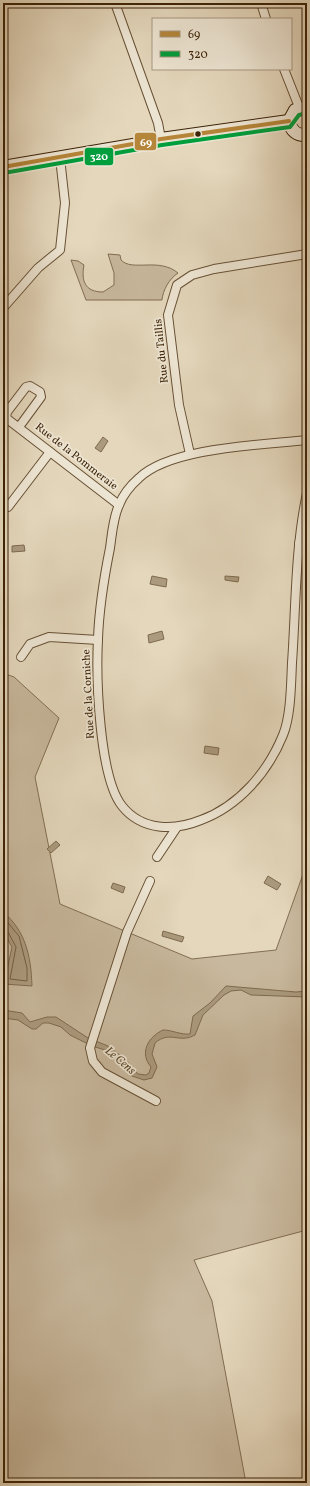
<svg xmlns="http://www.w3.org/2000/svg" width="310" height="1486" viewBox="0 0 310 1486" font-family="Vollkorn,serif">
<style>
.green{fill:#c8b89d;stroke:#826e52}
.water{fill:#ab9a7e;stroke:#7f6a4e}
.lines{fill:none;stroke-linecap:round;stroke-linejoin:round}
.shore{stroke:#745e42;stroke-width:1}
.minor-casing{stroke:#675034;stroke-width:10}
.secondary-casing{stroke:#3d2307;stroke-width:14}
.minor{stroke:#ede5d3;stroke-width:8}
.secondary{stroke:#ede5d3;stroke-width:12}
.bus-1-casing{stroke:#ede5d3;stroke-width:7}
.bus-2-casing{stroke:#ede5d3;stroke-width:7}
.bus-1{stroke:#b58539;stroke-width:4}
.bus-2{stroke:#009e3d;stroke-width:4}
.bus-dot{fill:#3d2307;stroke:#ede5d3;stroke-width:1.5}
.labels{text-anchor:middle;dominant-baseline:central;stroke-width:3.5;stroke-linejoin:round;paint-order:stroke}
.street-label{font-size:11px;fill:#3d2307;stroke:#ede5d3}
.water-label{font-size:12px;font-style:italic;fill:#5e472b;stroke:#ede5d3}
.line-badge{stroke:#ede5d3;stroke-width:1.5}
.badge-label{font-size:11px;text-anchor:middle;font-weight:bold;fill:#fff}
</style>
<rect width="100%" height="100%" fill="#e4d7bc"/>
<filter id="stains"><feTurbulence type="fractalNoise" baseFrequency=".005" numOctaves="4"/><feColorMatrix values="0 0 0 0 .2 0 0 0 0 .09 0 0 0 0 .02 0 0 0 .5 -.17"/></filter>
<radialGradient id="worn" r=".72"><stop offset=".6" stop-color="#630" stop-opacity="0"/><stop offset="1" stop-color="#630" stop-opacity=".3"/></radialGradient>
<g class="green">
<path d="M108,254L120,255L121,260C132,272 159,257 178,273C169,279 163,290 162,300H86L71,260L78,261L84,265C81,281 85,292 103,292L114,285V273Z"/>
<polygon points="3,673 14,677 59,718 35,777 60,904 192,959 276,950 307,863 307,1230 194,1260 212,1301 246,1483 3,1483"/>
</g>
<g class="water">
<polygon points="103,437 108,441 101,452 95,448"/>
<polygon points="24,545 25,551 12,552 12,546"/>
<polygon points="152,576 167,579 166,587 150,584"/>
<polygon points="225,576 239,577 238,582 225,580"/>
<polygon points="162,631 164,639 149,643 148,635"/>
<polygon points="205,746 219,748 218,755 204,753"/>
<polygon points="56,841 60,845 51,853 47,849"/>
<polygon points="268,876 281,884 277,890 264,883"/>
<polygon points="113,883 125,887 123,893 111,888"/>
<path d="M3,912C26,931 31,957 32,986L4,984L12,947L3,931Z"/>
<polygon points="163,931 184,937 182,942 162,936"/>
<path d="M226,986L296,992L307,991V997L251,995L241,990L231,991L224,995L203,1015L195,1035C179,1044 170,1030 155,1043L152,1054L157,1067L152,1078L144,1080L132,1076L125,1070L120,1060L105,1050L92,1046L70,1035L61,1027L49,1023H43L36,1029H32L18,1020L3,1018V1010L22,1013L30,1022L47,1017H56L88,1038L108,1046L126,1060L138,1074L146,1075L149,1073L151,1067C139,1053 148,1037 163,1030C172,1030 181,1035 190,1034L193,1016L210,1003Z"/>
</g>
<g class="lines">
<polyline class="shore" points="3,917 19,936 27,968 27,981 10,979 16,947 8,932 3,930"/>
<g class="minor-casing">
<g id="minor">
<polyline points="115,3 158,123 161,139"/>
<polyline points="261,3 266,19"/>
<polyline points="284,69 299,107"/>
<polyline points="3,308 38,268 60,250 65,203 60,158"/>
<polyline points="19,427 41,397 40,392 30,386 26,387 7,412 6,418 119,505"/>
<path d="M307,440C263,445 171,447 139,478C131,485 123,495 119,505C113,518 112,534 110,548C104,578 99,609 98,639C96,677 99,777 122,806C142,831 174,831 201,820C239,806 268,772 283,735C291,716 291,683 292,663C296,606 295,549 307,493"/>
<polyline points="190,454 179,405 168,315 177,285 192,275 214,269 307,254"/>
<polyline points="3,507 8,507 50,452"/>
<polyline points="299,543 307,545"/>
<polyline points="21,657 30,644 49,637 98,640"/>
<polyline points="157,857 177,827"/>
<polyline points="150,881 127,932 90,1048 93,1061 102,1072 156,1101"/>
</g>
</g>
<g class="secondary-casing">
<g id="secondary">
<path d="M307,107L295,110L289,121C291,131 297,136 307,135"/>
<polyline points="3,167 145,143 161,139 289,121"/>
</g>
</g>
<use href="#minor" class="minor"/>
<use href="#secondary" class="secondary"/>
<g class="bus-1-casing">
<polyline id="bus-1" points="3,167 161,139 289,121"/>
</g>
<g class="bus-2-casing">
<polyline id="bus-2" points="4,173 162,145 290,127 299,115 307,113"/>
</g>
<use href="#bus-1" class="bus-1"/>
<use href="#bus-2" class="bus-2"/>
</g>
<circle class="bus-dot" cx="198" cy="134" r="3.5"/>
<g class="labels">
<g class="street-label">
<text transform="translate(162 351) rotate(-96)">Rue du Taillis</text>
<text transform="translate(76 457) rotate(38)">Rue de la Pommeraie</text>
<text transform="translate(89 694) rotate(-93)">Rue de la Corniche</text>
</g>
<g class="water-label">
<text transform="translate(120 1061) rotate(40)">Le Cens</text>
</g>
</g>
<g class="line-badge">
<rect x="134" y="132" width="23" height="19" rx="4" fill="#b58539"/>
<rect x="84" y="147" width="30" height="19" rx="4" fill="#009e3d"/>
</g>
<g class="badge-label">
<text x="146" y="146">69</text>
<text x="99" y="160">320</text>
</g>
<rect width="310" height="1486" fill="none" stroke="#e4d7bc" stroke-width="16"/>
<rect x="4" y="4" width="302" height="1478" fill="none" stroke="#3d2307" stroke-width="2"/>
<rect x="8" y="8" width="294" height="1470" fill="none" stroke="#3d2307"/>
<rect x="152" y="18" width="140" height="52" fill="#ede5d3" stroke="#a79781"/>
<rect x="160" y="31" width="20" height="6" fill="#b58539" stroke="#a79781"/>
<text x="188" y="38" font-size="12" fill="#3d2307">69</text>
<rect x="160" y="51" width="20" height="6" fill="#009e3d" stroke="#a79781"/>
<text x="188" y="58" font-size="12" fill="#3d2307">320</text>
<rect width="100%" height="100%" filter="url(#stains)"/>
<rect width="100%" height="100%" fill="url(#worn)"/>
</svg>
